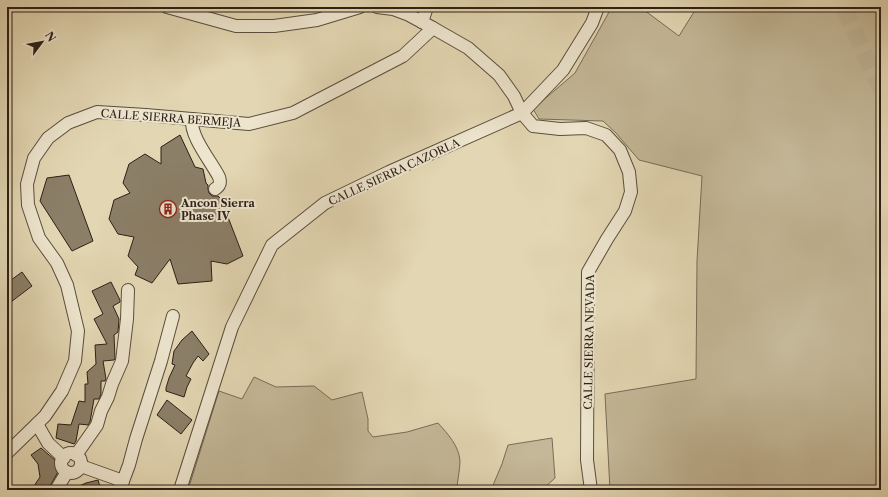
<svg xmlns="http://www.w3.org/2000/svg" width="888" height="497" viewBox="0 0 888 497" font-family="'Libre Caslon Text',serif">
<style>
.green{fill:#c4b898;stroke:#786c58}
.building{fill:#8b7f68;stroke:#2c1f17}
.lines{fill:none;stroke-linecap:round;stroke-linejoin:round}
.highway-tunnel{stroke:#beb294;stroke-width:17;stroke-dasharray:17 8;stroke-linecap:butt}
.minor-casing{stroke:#5a4d3e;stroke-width:14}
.minor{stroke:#ede5ce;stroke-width:12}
.labels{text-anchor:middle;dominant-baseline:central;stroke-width:4;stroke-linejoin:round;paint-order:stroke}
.street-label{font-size:11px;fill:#2c1f17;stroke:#ede5ce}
.poi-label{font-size:11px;font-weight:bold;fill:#2c1f17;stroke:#ede5ce;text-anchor:start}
</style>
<rect width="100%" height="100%" fill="#e3d7b3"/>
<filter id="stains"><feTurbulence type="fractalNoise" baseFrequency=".005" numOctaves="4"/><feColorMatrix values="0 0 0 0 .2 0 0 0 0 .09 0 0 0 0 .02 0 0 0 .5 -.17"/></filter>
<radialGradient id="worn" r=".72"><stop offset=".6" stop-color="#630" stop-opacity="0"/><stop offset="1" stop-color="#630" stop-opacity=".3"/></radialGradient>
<g class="green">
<polygon points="610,7 640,7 679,36 697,7 881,7 881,490 610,490 605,394 696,379 697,261 702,176 639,160 616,133 603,121 539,119 533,109 575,73 608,14"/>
<path d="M254,377L276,387L314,386L332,400L362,392L368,419V431L373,437L407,432L438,423C448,434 459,446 460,461C460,471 457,481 457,490H188L219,391L242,399Z"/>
<polygon points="552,438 555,478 542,490 491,490 502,464 508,445"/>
</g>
<g class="building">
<polygon points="180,135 195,167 203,169 206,183 208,185 208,189 209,193 212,196 218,196 221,199 243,256 227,264 211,261 212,281 178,284 170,259 152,283 135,275 138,267 128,256 134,237 118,234 109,219 114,200 130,193 123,183 129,164 145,154 161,164 161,147"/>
<polygon points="69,175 93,241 72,251 40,201 47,178"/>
<polygon points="22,272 32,286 7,305 7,283"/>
<polygon points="111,282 120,300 120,302 113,306 119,319 118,332 114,335 115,359 114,360 103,361 106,379 105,381 101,381 101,394 99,399 94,399 90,422 88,425 79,424 76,441 74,444 56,438 58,424 71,425 79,401 85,402 85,384 88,384 87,372 96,364 95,345 107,344 94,319 103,314 92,291"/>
<polygon points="192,331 209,354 203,361 198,356 193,363 186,376 191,379 187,387 184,397 166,391 166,388 169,378 175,365 172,364 174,351 182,340"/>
<polygon points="167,400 192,420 181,434 157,415"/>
<polygon points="41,448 56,461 58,472 50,486 49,490 41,490 34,486 40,477 38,464 31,455"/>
<polygon points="98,480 101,490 70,490 86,483"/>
</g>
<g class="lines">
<polyline class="highway-tunnel" points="843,7 853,27 881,90"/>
<g class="minor-casing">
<g id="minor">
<polyline points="7,7 8,7"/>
<polyline points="167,7 236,26 274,26 317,20 360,7"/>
<polyline points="377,7 393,9 409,15 433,28"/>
<polyline points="422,22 427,7"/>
<path d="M192,119C190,137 211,161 219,177C221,183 220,186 215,189"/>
<polyline points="37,424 48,443 64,458"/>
<polyline points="7,453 45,416 62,391 75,361 78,331 67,285 57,263 39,238 28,205 27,184 34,158 48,138 68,123 97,112 146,115 249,124 293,113 403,56 433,28 468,48 499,75 514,96 522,113 533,126 560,129 586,128 606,135 620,150 629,172 631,192 625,211 607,239 588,272 587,460 591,490"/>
<circle cx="71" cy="463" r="10"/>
<polyline points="76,455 97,425 101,411 108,397 112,384 122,361 127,319 128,290"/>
<polyline points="81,466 123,481 118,490"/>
<polyline points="123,481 129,465 136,439 161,361 173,316"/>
<polyline points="56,490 67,472"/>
<polyline points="180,490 232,327 272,245 325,203 389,172 522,113 563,70 592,23 598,7"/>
</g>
</g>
<use href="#minor" class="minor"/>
</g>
<defs>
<g id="building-ring" transform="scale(0.9)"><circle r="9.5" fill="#ede5ce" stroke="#8f2418" stroke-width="1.5"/><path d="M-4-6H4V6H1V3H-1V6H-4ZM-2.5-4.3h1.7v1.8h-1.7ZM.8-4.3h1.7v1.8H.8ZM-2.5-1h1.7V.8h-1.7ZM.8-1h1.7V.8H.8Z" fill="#8f2418"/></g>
</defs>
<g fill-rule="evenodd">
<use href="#building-ring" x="168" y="209"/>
</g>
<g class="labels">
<g class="street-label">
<text transform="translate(171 118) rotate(4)">CALLE SIERRA BERMEJA</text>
<text transform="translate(394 172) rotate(-25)">CALLE SIERRA CAZORLA</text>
<text transform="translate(589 342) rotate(-89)">CALLE SIERRA NEVADA</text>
</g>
<g class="poi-label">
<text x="181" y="203">Ancon Sierra<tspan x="181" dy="13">Phase IV</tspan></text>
</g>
</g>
<rect width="888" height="497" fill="none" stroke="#e3d7b3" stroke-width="24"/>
<rect x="8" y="8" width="872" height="481" fill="none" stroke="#2c1f17" stroke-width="2"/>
<rect x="12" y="12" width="864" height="473" fill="none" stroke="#2c1f17"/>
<g transform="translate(42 42) rotate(58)" stroke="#ede5ce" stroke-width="3" paint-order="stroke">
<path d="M0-3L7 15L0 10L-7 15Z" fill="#2c1f17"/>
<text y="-6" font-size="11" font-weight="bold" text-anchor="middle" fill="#2c1f17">N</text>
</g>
<rect width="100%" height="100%" filter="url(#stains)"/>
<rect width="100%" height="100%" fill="url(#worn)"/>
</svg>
